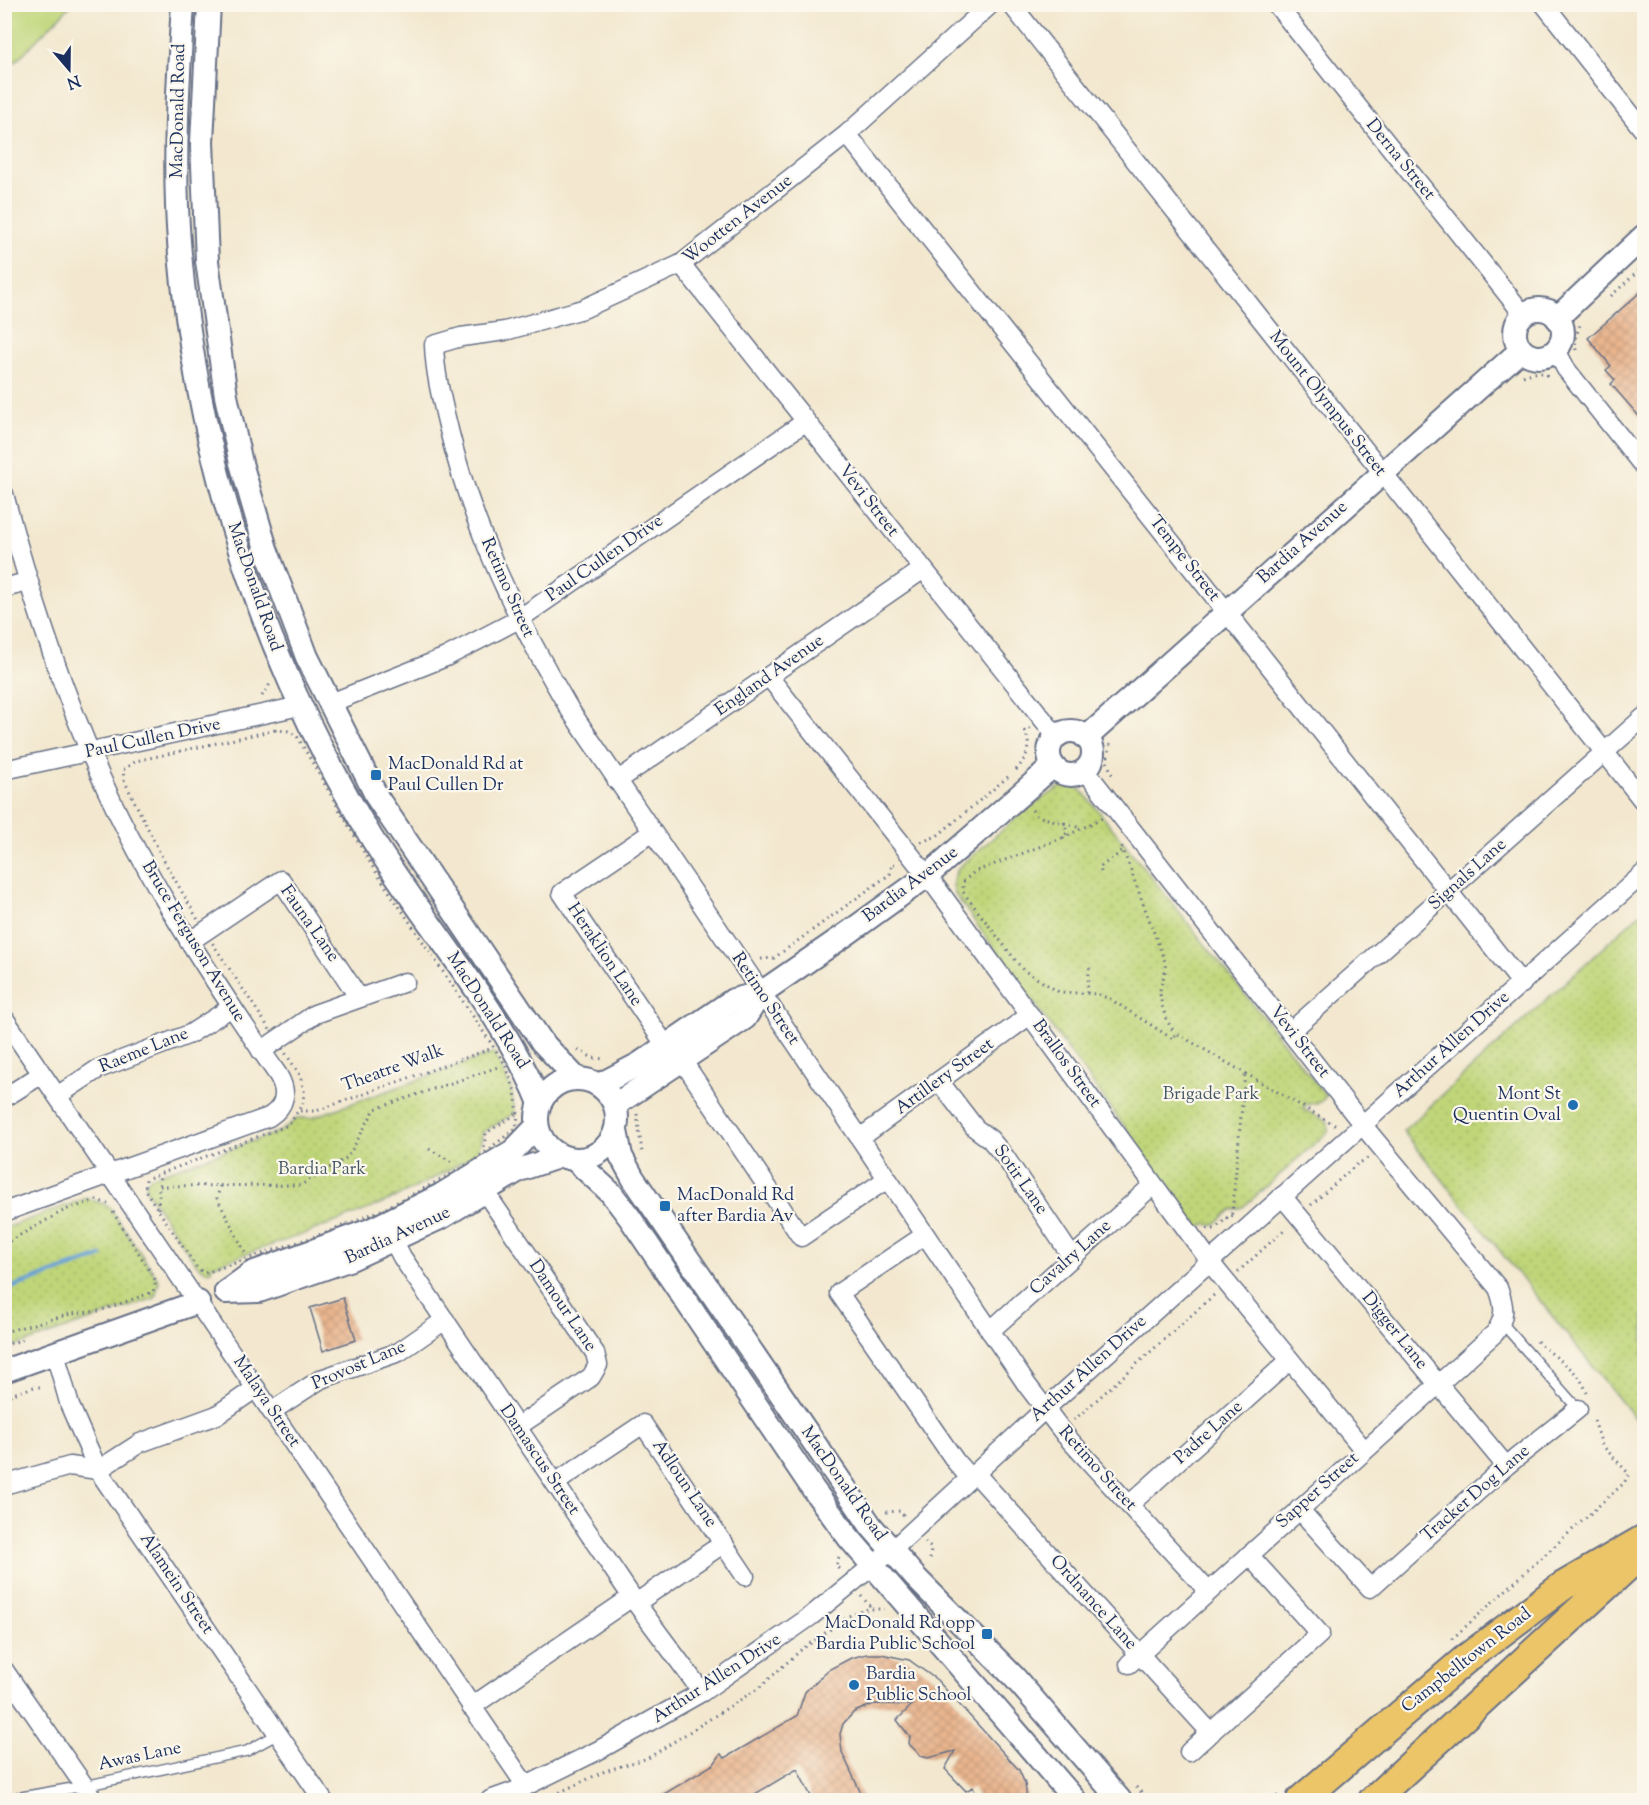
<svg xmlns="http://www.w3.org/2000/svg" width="1649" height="1805" viewBox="0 0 1649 1805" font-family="'Sorts Mill Goudy',serif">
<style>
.grass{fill:#bfd578;stroke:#6d826b;stroke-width:1.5}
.park{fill:url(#park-dots);stroke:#6d826b;stroke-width:1.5}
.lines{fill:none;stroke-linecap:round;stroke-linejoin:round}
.stream{stroke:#66a0d5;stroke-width:5}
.building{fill:url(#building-cross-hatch)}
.service-casing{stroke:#677086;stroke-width:12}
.minor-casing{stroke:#677086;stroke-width:21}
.tertiary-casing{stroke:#677086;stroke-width:26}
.primary-casing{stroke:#677086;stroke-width:32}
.path{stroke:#677086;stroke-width:3;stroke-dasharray:1.5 4.5;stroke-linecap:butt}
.service{stroke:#fff;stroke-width:9}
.minor{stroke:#fff;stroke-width:18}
.tertiary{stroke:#fff;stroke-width:22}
.primary{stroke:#edc569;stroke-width:28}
.poi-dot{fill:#1f6fb2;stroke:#fbf7ec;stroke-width:2}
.labels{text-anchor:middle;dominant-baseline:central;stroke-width:4.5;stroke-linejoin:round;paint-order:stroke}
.street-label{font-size:18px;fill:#1b2f5e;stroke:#fbf7ec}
.poi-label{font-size:18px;fill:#1b2f5e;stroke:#fbf7ec;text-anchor:start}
.park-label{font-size:18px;fill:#445864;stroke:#fbf7ec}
</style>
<defs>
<pattern id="park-dots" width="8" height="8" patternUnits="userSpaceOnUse" patternTransform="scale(1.5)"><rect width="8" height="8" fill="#bfd578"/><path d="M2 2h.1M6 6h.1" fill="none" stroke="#a4b76a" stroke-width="1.8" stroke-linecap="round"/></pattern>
<pattern id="building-cross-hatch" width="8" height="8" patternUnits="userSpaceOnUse" patternTransform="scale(1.5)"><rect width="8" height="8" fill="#e9b58e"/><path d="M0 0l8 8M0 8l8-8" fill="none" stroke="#c79c7d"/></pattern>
</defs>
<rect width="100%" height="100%" fill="#fbf7ec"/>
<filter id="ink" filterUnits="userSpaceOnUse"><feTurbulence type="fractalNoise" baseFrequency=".0167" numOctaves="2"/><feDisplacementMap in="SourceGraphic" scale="12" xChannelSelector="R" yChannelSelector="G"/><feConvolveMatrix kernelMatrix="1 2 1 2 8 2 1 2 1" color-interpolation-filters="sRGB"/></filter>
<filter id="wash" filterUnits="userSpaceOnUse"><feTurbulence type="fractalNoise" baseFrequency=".008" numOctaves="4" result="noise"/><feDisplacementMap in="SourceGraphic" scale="24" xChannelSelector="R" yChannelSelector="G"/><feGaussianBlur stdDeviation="1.35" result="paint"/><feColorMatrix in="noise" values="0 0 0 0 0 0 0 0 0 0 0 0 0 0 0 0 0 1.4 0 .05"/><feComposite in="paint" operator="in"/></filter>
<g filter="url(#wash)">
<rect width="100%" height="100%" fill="#f3e8cf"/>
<polygon class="grass" points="5,4 71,4 71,5 14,63 5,62"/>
<g class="park">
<path d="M1064,785L1075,786L1085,794L1326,1096L1321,1102L1305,1105L1303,1109L1328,1122V1132L1243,1207L1231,1210L1214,1225H1204L1199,1229L956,896C951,884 952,877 960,866L1033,804Z"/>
<polygon points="1644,910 1644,1430 1403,1131"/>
<path d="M494,1053L511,1088L515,1113L483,1132L478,1152C396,1206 303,1234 211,1266L212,1270L206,1271L196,1264L146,1190V1183L151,1177L281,1131L298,1118H311Z"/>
<polygon points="87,1198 109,1206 159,1281 155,1298 5,1350 5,1228"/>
</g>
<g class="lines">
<polyline class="stream" points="4,1290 102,1256"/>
</g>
<g id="blocks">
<g class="building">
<polygon points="1644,289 1644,422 1611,384 1615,380 1606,370 1611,366 1588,338"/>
<polygon points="343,1298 356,1340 323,1351 310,1308"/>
<polygon points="867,1654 881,1654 909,1660 937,1680 1019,1770 1025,1784 1027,1800 978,1800 973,1787 966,1791 945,1769 955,1751 928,1758 921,1756 909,1744 910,1737 897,1720 912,1705 874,1704 854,1712 843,1724 840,1734 842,1752 864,1800 813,1800 797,1769 745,1800 654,1800 714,1764 721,1754 725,1758 797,1716 805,1692 828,1670 851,1658"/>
</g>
</g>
</g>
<g filter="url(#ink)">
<use href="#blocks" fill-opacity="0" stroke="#677086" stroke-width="1.5"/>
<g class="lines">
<g class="service-casing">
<g id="service">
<polyline points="1502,1323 1578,1409"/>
<polyline points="4,1800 84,1786 247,1751 278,1734"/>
</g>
</g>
<g class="minor-casing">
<g id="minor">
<path d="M991,4L847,134L681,264L583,309L505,331L461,337L434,345C435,374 442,401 449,430C473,530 518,622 570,710L1027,1385L1066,1436L1208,1591"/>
<polyline points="1011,4 1644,802"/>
<polyline points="1276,4 1523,314"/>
<polyline points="1544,4 1644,131"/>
<polyline points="847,134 1522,984"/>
<polyline points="681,264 1057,737"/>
<polyline points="1556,350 1566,369 1644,467"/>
<path d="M4,494C26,578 52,660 85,740C133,860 205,969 278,1075C288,1092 286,1106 269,1117L4,1212"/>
<polyline points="4,588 27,582"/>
<polyline points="769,677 936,887 1217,1271 1364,1450"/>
<polyline points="328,704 446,657 519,619 805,422"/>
<polyline points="4,770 300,706"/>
<path d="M1085,770L1370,1134L1498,1288C1505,1306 1506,1317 1495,1333L1129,1664"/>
<polyline points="617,781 922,570"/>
<polyline points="651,833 562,893 666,1046"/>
<polyline points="189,942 281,880 359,998"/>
<polyline points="4,1018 526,1786"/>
<polyline points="1290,1032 1644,717"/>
<polyline points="261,1051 315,1014 405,982"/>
<polyline points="682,1060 801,1237 887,1179"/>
<polyline points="939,1081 975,1128 990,1139 1005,1157 1072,1257"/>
<polyline points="57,1096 98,1069 190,1034 232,1007"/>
<polyline points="4,1098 42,1074"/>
<polyline points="860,1138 1030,1015"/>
<polyline points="485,1192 595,1353 598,1365 591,1377 517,1427"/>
<polyline points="1282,1196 1506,1466"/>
<polyline points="388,1230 402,1257 636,1603 702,1692"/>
<polyline points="925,1235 839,1293 956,1462 970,1478"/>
<polyline points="990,1331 1153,1185"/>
<polyline points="55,1353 70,1406 98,1470 323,1800"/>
<polyline points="272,1411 321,1379 399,1352 445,1320"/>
<polyline points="975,1473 1211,1733"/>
<polyline points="555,1483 643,1424 745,1576"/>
<polyline points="4,1485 70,1466 98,1470 140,1443 217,1415 256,1388"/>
<polyline points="1129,1505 1290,1360"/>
<polyline points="1299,1509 1370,1588 1506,1466 1578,1409"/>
<polyline points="636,1603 724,1543"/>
<polyline points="4,1670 94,1800"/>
<polyline points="471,1707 632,1597"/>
<polyline points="1189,1752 1320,1634 1249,1555"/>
<polyline points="490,1800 518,1790 599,1750 702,1692 811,1616 891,1551 1045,1409 1644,873"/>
</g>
</g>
<g class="tertiary-casing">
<g id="tertiary">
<path d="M183,4C178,84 173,163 179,242C196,454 261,656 371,837C424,924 502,1010 540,1103"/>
<polyline points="209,4 202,142 207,261 226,396 241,463 266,549 307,657 378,799 542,1042 577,1079"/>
<circle cx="1539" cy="333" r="24"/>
<polyline points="1557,318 1644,236"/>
<circle cx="1071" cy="753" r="22"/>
<polyline points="1086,738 1521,350"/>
<circle cx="577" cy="1119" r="40"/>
<polyline points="599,1085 639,1064 733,1000 761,993 848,933 927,876 1053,766"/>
<polyline points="615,1105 745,1018 761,993"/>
<polyline points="616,1131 621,1156 633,1178 871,1526 915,1577 1014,1677 1120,1800"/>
<polyline points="574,1159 611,1193 630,1218 813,1489 849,1538 1075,1800"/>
<polyline points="226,1292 259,1291 351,1259 442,1217 519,1170 561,1156"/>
<polyline points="226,1292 252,1273 370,1230 441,1195 513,1151 537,1126"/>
<polyline points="4,1371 198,1302"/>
</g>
</g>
<g class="primary-casing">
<g id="primary">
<polyline points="1301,1800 1467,1658 1563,1586 1644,1539"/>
<polyline points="1373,1800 1643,1552"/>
</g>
</g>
<g class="path">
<polyline points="1611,296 1644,266"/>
<polyline points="1576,350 1575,339 1580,325"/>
<path d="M1523,376C1534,372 1541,371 1550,377"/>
<polyline points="1638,484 1644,492"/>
<polyline points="262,696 270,684"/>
<polygon points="275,730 288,731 297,736 372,866 505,1064 515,1091 518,1115 516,1128 483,1154 459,1170 386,1208 328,1232 205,1273 197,1268 145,1190 146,1179 289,1125 303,1103 304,1091 300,1075 205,932 163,859 124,780 123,770 136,761"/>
<polyline points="1110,744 1107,761 1112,775"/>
<path d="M1016,770C1027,758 1032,746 1025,731L1030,728"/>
<polyline points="1032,810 1037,816 1081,828"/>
<polyline points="1064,822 1067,833 1062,838 974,872 963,882 963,892 1023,970 1059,992 1097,994 1110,999 1173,1039 1176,1033 1336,1126"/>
<polyline points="1063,838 1102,818"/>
<polyline points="921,842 937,836 1009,776"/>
<path d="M1122,847L1165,962C1167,973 1161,981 1160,991C1160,1003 1167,1026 1176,1033"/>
<polyline points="1101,872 1100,867 1123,851"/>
<polyline points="761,959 774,958 890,874 892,864 896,864"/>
<polyline points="1087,993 1090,963"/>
<polyline points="578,1050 593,1058 605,1059"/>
<polyline points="300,1111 316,1111 493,1048"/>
<polyline points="637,1114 642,1152"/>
<polyline points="484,1147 486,1133 518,1113"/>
<polyline points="429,1149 454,1163"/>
<polyline points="160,1186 301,1185 348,1157 375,1109 501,1066"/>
<polyline points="220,1186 217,1198 246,1254"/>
<polyline points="1311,1205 1356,1165 1368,1158"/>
<polyline points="158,1209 160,1173"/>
<polyline points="1226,1219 1235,1215"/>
<polyline points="1207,1229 1215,1229 1232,1213 1245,1073"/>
<polyline points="4,1244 65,1210 97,1200 108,1204"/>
<polyline points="1238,1272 1286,1228"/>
<polyline points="4,1332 71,1314 99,1311 153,1292 156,1281 111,1209"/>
<path d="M1537,1341C1556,1360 1578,1367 1587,1393"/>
<polyline points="4,1345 25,1339"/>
<polyline points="4,1397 34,1387 44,1387"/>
<polyline points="1074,1420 1214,1295"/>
<polyline points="886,1512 900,1511 904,1516"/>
<polyline points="925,1542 931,1548 930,1563"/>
<polyline points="839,1557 836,1566 840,1570"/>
<polyline points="861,1596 872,1608"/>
<polyline points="1452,1639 1624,1483 1629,1474 1602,1445 1593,1417"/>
<polyline points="1136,1787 1149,1800"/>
<polyline points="543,1800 605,1771 648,1758 759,1688 801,1650 849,1616 868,1609 884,1609"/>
<polyline points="1272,1800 1280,1794"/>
</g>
<use href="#service" class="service"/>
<use href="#minor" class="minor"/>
<use href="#tertiary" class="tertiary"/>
<use href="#primary" class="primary"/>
</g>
</g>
<g class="poi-dot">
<rect x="370" y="769" width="12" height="12" rx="3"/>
<circle cx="1573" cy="1105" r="6"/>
<rect x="659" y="1200" width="12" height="12" rx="3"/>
<rect x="981" y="1628" width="12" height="12" rx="3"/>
<circle cx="854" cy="1685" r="6"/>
</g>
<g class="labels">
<g class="street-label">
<text transform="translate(179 111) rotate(-89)">MacDonald Road</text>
<text transform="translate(1400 160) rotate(51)">Derna Street</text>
<text transform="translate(738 220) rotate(-38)">Wootten Avenue</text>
<text transform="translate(1327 404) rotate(52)">Mount Olympus Street</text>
<text transform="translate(868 501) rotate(52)">Vevi Street</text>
<text transform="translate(1303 543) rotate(-42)">Bardia Avenue</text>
<text transform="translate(605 559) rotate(-35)">Paul Cullen Drive</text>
<text transform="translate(1184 559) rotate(52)">Tempe Street</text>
<text transform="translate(254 587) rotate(71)">MacDonald Road</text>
<text transform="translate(507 588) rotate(66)">Retimo Street</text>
<text transform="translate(770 676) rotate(-35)">England Avenue</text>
<text transform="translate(153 739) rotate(-12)">Paul Cullen Drive</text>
<text transform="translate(1468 875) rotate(-42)">Signals Lane</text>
<text transform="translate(911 885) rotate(-37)">Bardia Avenue</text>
<text transform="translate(309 924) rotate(55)">Fauna Lane</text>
<text transform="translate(193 942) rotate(59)">Bruce Ferguson Avenue</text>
<text transform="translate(604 955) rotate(56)">Heraklion Lane</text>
<text transform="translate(765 999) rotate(56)">Retimo Street</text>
<text transform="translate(487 1011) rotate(57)">MacDonald Road</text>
<text transform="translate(1299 1042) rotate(52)">Vevi Street</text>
<text transform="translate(1452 1045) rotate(-42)">Arthur Allen Drive</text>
<text transform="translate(144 1051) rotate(-22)">Raeme Lane</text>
<text transform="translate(1066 1064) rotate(54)">Brallos Street</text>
<text transform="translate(393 1069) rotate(-20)">Theatre Walk</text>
<text transform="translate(945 1077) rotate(-36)">Artillery Street</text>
<text transform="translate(1020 1180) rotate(55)">Sotir Lane</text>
<text transform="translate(398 1236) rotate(-25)">Bardia Avenue</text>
<text transform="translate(1071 1258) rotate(-42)">Cavalry Lane</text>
<text transform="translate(562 1306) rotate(56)">Damour Lane</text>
<text transform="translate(1394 1331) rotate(51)">Digger Lane</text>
<text transform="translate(359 1366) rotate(-23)">Provost Lane</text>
<text transform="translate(1089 1369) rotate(-42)">Arthur Allen Drive</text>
<text transform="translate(266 1402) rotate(56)">Malaya Street</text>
<text transform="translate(1209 1433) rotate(-42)">Padre Lane</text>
<text transform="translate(539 1460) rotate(56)">Damascus Street</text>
<text transform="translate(1097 1469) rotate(48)">Retimo Street</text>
<text transform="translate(684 1484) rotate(56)">Adloun Lane</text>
<text transform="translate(843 1484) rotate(55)">MacDonald Road</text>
<text transform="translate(1318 1491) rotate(-42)">Sapper Street</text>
<text transform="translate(1476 1494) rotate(-41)">Tracker Dog Lane</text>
<text transform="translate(176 1584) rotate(56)">Alamein Street</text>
<text transform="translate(1093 1603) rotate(48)">Ordnance Lane</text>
<text transform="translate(1467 1661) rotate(-38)">Campbelltown Road</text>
<text transform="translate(717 1679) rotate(-33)">Arthur Allen Drive</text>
<text transform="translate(140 1757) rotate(-12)">Awas Lane</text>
</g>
<g class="poi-label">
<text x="388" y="765">MacDonald Rd at<tspan x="388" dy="21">Paul Cullen Dr</tspan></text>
<text x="1561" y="1095" text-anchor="end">Mont St<tspan x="1561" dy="21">Quentin Oval</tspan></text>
<text x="677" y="1196">MacDonald Rd<tspan x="677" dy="21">after Bardia Av</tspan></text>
<text x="975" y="1624" text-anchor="end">MacDonald Rd opp<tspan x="975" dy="21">Bardia Public School</tspan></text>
<text x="866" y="1675">Bardia<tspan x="866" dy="21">Public School</tspan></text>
</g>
<g class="park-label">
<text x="1211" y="1095">Brigade Park</text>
<text x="322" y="1170">Bardia Park</text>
</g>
</g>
<rect width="1649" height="1805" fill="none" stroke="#fbf7ec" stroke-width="24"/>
<g transform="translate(69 69) rotate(160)" stroke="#fbf7ec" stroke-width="4.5" paint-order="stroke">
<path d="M0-4.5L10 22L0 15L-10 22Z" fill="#1b2f5e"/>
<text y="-9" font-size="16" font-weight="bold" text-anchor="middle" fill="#1b2f5e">N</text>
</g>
</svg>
